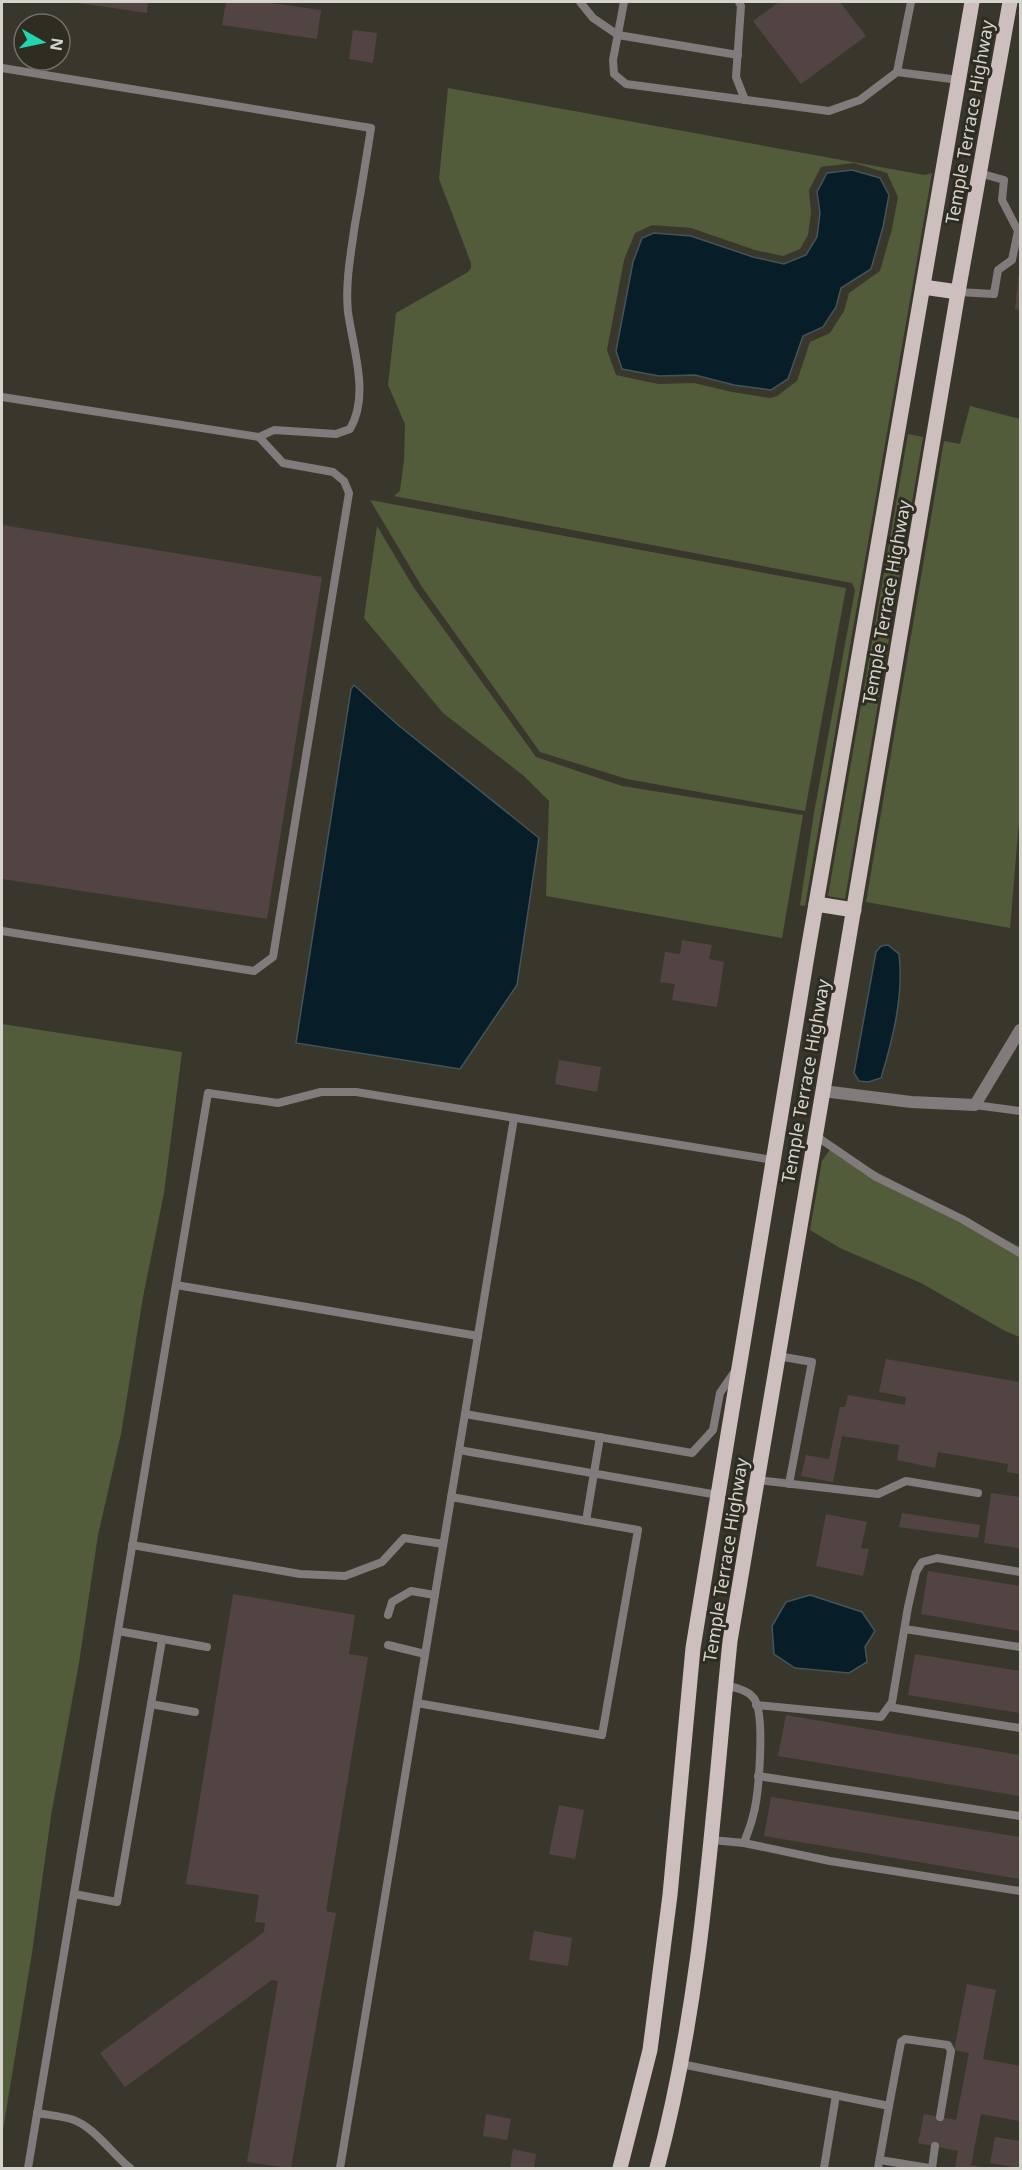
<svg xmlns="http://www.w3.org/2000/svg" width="1022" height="2170" viewBox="0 0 1022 2170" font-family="'Noto Sans',sans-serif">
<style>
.green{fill:#535c3a;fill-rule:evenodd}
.water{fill:#071d27;stroke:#445458;stroke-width:1.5}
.building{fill:#534444}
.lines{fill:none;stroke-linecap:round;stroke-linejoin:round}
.service{stroke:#827b7b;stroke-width:8}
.minor{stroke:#827b7b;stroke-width:12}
.primary{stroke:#cebfbf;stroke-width:15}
.labels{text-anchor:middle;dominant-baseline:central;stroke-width:6;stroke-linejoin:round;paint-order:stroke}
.street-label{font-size:18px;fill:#d4d3cc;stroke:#2f2d21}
</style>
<rect width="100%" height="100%" fill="#39372b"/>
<g class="green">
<path d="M448,88L924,175L932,173L805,906L800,905L814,813L855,590L852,583L394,496L400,491L404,460L405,424L388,385L396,313L468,272L471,268V263L439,179ZM854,163L887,173L898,197L892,229L880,271L849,293L844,311L830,333L810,342L797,381L777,396L770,398L732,392L694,383L658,384L616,375L607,350L624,260L635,233L652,225L691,228L755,250L783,256L800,249L808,235L811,213L809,190L821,167Z"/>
<polygon points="970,406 1020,419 1020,810 1010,928 866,902 944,441 960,444"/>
<polygon points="908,434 923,437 845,899 828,896"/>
<polygon points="370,500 846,588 805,811 627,779 540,752 422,587"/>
<polygon points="377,526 414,588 536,757 622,786 803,815 782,938 546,896 549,801 524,776 443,713 364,618"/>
<polygon points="2,1024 182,1052 164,1193 143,1297 121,1434 98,1535 79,1663 51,1816 32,1953 2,2136"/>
<polygon points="831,1148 1020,1247 1020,1337 1005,1331 921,1283 840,1248 810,1230 822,1161"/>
</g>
<g class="water">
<polygon points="852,170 880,178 889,195 883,227 871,269 841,288 836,307 823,327 803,336 788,379 771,390 734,385 695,375 659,376 622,369 616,351 633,262 642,238 654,233 691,236 753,257 784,264 806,255 817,237 820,213 817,192 827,173"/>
<polygon points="354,685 398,725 539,838 517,985 460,1069 296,1043 351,689"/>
<path d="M888,945L899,954C904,994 893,1039 881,1078L868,1082L859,1081L854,1073L876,952L881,946Z"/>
<polygon points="810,1595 862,1612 875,1631 865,1647 867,1662 849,1673 795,1668 774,1654 772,1626 786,1602"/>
</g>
<g class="building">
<polygon points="72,2 148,2 147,13"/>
<polygon points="226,2 264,2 321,10 317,39 222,25"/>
<polygon points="779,2 840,2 866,36 801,84 753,21"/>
<polygon points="353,30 377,33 373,63 349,59"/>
<polygon points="1019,273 1020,273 1020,310 1015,309"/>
<polygon points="2,525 322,577 267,919 2,879"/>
<polygon points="682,940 712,945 709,959 724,962 717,1007 672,1000 675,984 660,982 665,952 680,954"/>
<polygon points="559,1060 601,1067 597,1092 555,1084"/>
<polygon points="886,1359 1020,1382 1020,1474 1007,1472 1008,1464 938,1452 935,1468 897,1460 899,1445 842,1436 833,1482 801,1476 806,1455 829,1459 840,1407 845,1407 848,1395 905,1405 906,1397 879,1392"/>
<polygon points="991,1493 1020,1497 1020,1548 984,1543"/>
<polygon points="902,1513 980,1525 978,1538 899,1527"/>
<polygon points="826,1514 867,1522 861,1548 869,1549 863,1576 816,1566"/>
<polygon points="928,1571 1020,1586 1020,1631 921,1614"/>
<polygon points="233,1594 355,1615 349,1654 368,1657 326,1911 336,1913 291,2168 247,2162 278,1981 272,1980 125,2087 100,2053 264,1932 265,1923 255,1922 259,1895 186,1884"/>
<polygon points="915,1654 1020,1671 1020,1713 908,1695"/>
<polygon points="786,1715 1020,1755 1020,1796 778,1756"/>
<polygon points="771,1797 1020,1837 1020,1879 764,1836"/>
<polygon points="559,1805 584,1810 575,1859 549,1854"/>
<polygon points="534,1931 572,1938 568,1966 529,1960"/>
<polygon points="967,1984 996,1990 983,2059 1020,2066 1020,2121 981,2114 971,2165 987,2168 955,2168 958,2151 918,2143 924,2114 956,2120 969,2053 954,2050"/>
<polygon points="486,2114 511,2119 507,2140 483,2136"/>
<polygon points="995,2137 1020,2141 1020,2168 990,2163"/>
<polygon points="513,2149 536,2154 534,2168 510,2168"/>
</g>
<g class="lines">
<g class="service">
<polyline points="580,2 593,18 618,35 738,55"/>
<polyline points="624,2 613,60 614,74 626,84 829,111 860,100 897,72"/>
<polyline points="739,2 741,6 736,77 745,100"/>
<polyline points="911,2 897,72 959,80"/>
<path d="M2,68L371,128C366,160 361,192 355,224C351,253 345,283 348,312C353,349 370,395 350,429L336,434L274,430L259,437"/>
<polyline points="958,292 994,294 998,270 1012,260 1018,231 1002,200 1004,180 979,173"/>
<polyline points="2,397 259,437 283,463 333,472 344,481 349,493 273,957 254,971 2,931"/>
<polyline points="975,1105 1020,1111"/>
<polyline points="816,1136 876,1177 962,1219 1020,1253"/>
<polyline points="176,1285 478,1336"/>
<polyline points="778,1356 812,1362 789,1484"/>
<polyline points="465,1414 692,1453 713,1430 720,1393 735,1371"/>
<polyline points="459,1450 718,1495"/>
<polyline points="757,1480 878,1494 906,1481 978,1493"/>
<polyline points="586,1521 600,1437"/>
<polyline points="132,1545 300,1574 345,1576 382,1562 404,1538 443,1544"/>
<polyline points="388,1615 392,1602 411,1591 435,1595"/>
<polyline points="905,1629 1020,1647"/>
<polyline points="118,1631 207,1647"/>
<polyline points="388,1645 425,1654"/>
<polyline points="417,1703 602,1735 638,1530 451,1497"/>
<polyline points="151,1704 195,1712"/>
<polyline points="756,1705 881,1717 892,1702 908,1607 916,1572 922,1562 937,1558 1020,1572"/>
<polyline points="889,1707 1020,1728"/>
<polyline points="758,1776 1020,1816"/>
<path d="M712,1840L744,1843C747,1834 751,1825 753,1816C759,1795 765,1717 755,1700C749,1690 735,1688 726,1685"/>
<polyline points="744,1843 830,1861 1020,1891"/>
<polyline points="74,1894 117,1902 162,1640"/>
<polyline points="681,2064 889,2106 878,2168"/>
<polyline points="889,2106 901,2042 905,2039 948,2045 951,2051 940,2117"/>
<path d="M37,2113C48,2115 60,2116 71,2119C94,2126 112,2154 130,2168"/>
<polyline points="880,2160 929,2168"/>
<polyline points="28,2168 208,1093 278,1103 321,1092 356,1092 773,1160"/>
<polyline points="340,2168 514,1118"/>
<polyline points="824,2168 836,2095"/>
<polyline points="932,2168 935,2146"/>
</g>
<polyline class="minor" points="823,1091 911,1102 975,1105 1020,1030"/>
<g class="primary">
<polyline points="923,287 958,292"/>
<polyline points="816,904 854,910"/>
<polyline points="620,2168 650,2050 670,1895 693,1648 718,1495 808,950 972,2"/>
<path d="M657,2168C703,1996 712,1818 730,1641L958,292L1010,2"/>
</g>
</g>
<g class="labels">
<g class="street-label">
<text transform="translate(969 122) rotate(-80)">Temple Terrace Highway</text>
<text transform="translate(886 602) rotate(-80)">Temple Terrace Highway</text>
<text transform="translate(805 1081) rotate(-80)">Temple Terrace Highway</text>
<text transform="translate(725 1560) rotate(-81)">Temple Terrace Highway</text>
</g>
</g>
<rect width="1022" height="2170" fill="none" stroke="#d4d3cc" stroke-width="6"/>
<g transform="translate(42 42) rotate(99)"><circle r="28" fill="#2f2d21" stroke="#716f65" stroke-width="1.5"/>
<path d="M0-4.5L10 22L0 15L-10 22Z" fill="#23d5af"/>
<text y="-9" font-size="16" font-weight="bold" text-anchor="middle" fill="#d4d3cc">N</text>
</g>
</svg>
